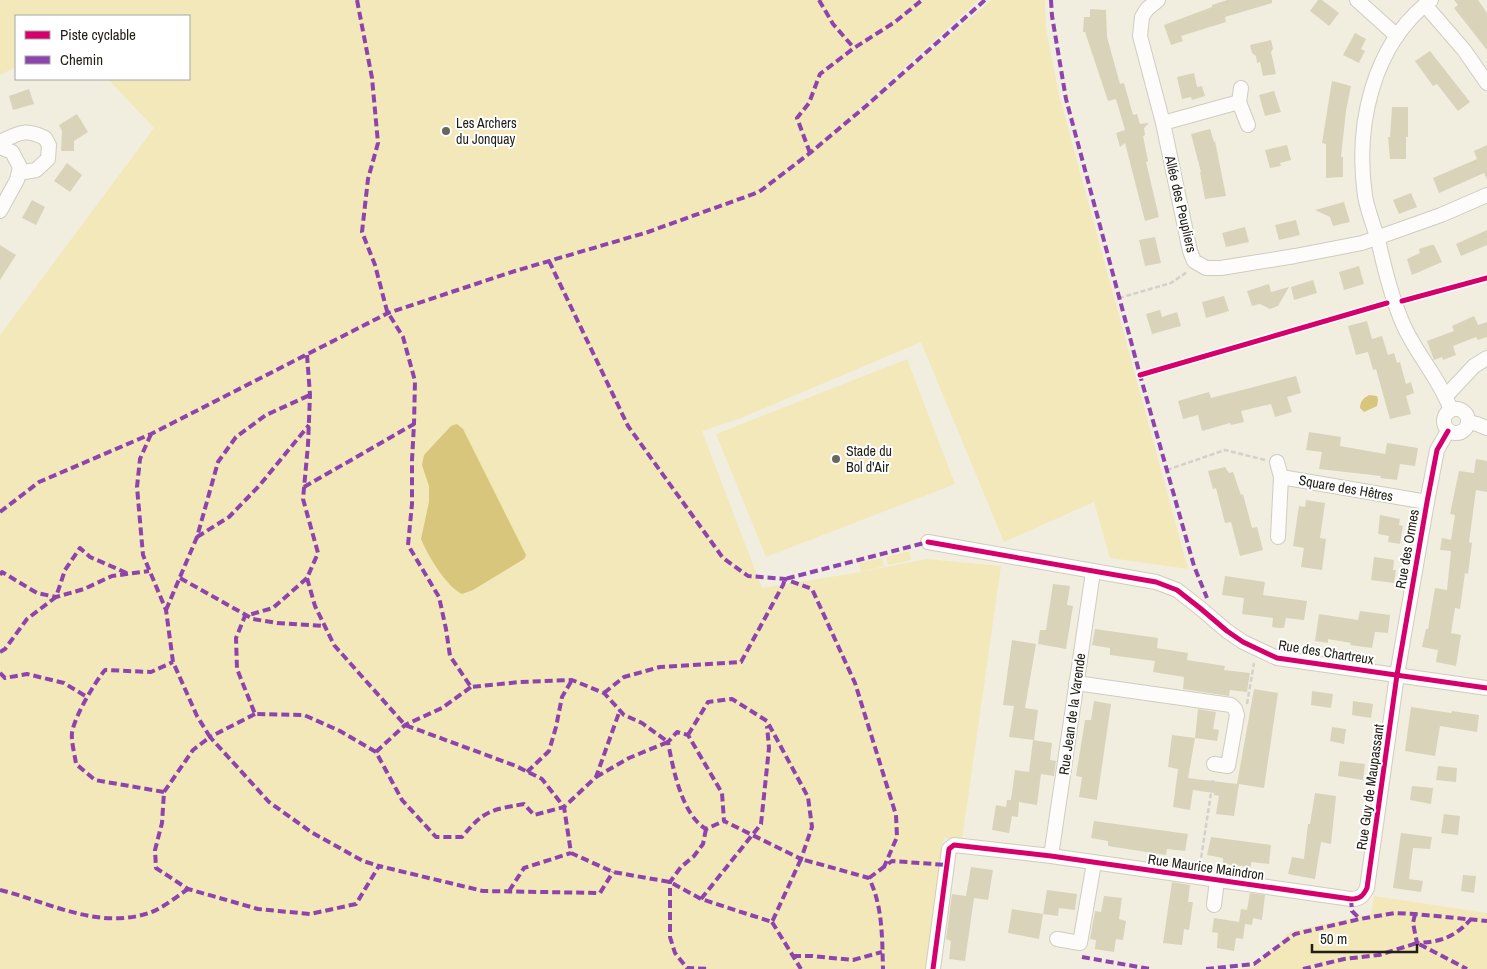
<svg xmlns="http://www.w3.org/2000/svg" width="1487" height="969" viewBox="0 0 1487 969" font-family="'Archivo Narrow',sans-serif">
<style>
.green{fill:#f3e8ba}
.water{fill:#d7c67b}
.building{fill:#d9d3ba}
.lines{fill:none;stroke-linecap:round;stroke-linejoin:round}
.street-casing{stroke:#cfccc1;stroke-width:16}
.path{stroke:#d3d1cc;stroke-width:2.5;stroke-dasharray:5 2.5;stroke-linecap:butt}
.street{stroke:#fdfcfa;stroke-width:14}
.quiet{stroke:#8e44ad;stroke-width:4;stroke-dasharray:8 4;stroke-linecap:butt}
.cycleway-casing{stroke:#fff;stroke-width:8}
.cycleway{stroke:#d6006c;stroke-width:5}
.poi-dot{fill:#69675c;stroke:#fff;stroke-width:2}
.labels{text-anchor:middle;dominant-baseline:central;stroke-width:4;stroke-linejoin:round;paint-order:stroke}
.poi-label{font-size:14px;fill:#201e15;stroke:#fff;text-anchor:start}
.street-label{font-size:14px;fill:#201e15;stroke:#fff}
</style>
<rect width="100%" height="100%" fill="#f1eee0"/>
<g class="green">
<polygon points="0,0 979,0 825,140 992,0 1045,0 1046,28 1059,95 1188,569 1110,558 1094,502 1004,542 921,342 741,418 702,431 762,588 861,572 859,563 882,558 884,566 861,572 927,559 1001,566 962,840 944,838 926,969 0,969 0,335 154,128 108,79 189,79 189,16 16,16 16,67 0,75"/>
<polygon points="907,359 955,484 766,557 716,434"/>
<polygon points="909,551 911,560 888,565 886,557"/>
<polygon points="1374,896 1487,913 1487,969 1241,969 1254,967 1291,931 1371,914"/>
</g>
<g class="water">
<path d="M1369,395L1377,396L1378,400L1377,406L1364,412L1360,408C1360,401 1364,398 1369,395Z"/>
<path d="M457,424L463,429L526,555L524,559L519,562L473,590L462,594C446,586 428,556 421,539L429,502V486L422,465L424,455L451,426Z"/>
</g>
<g class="building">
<polygon points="1227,0 1272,0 1272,3 1225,17 1226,22 1181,36 1183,41 1171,45 1164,25 1212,7 1212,5"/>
<polygon points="1318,0 1322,0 1339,13 1329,26 1310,11"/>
<polygon points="1454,0 1478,0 1487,13 1487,50 1454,8 1458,5"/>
<polygon points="1090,9 1106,10 1107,37 1120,84 1124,83 1133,115 1137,114 1140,124 1149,123 1144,128 1145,135 1143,136 1148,161 1146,162 1159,217 1145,221 1125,143 1120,147 1116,133 1125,130 1116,99 1108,101 1085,32 1083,32 1084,17 1090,17"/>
<polygon points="1355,33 1366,39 1361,49 1365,51 1359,63 1343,55"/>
<polygon points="1271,40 1273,49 1271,52 1276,74 1263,76 1260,62 1257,63 1256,56 1252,53 1250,45"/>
<polygon points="1430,51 1470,102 1458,111 1437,84 1433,86 1415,61"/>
<polygon points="1194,73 1197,87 1202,86 1205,96 1192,100 1191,97 1182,99 1177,77"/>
<polygon points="1332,81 1351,86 1346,111 1341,157 1343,157 1343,177 1326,178 1326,144 1322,143"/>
<polygon points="29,89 34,104 13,110 9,96"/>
<polygon points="1274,91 1281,112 1265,116 1259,95"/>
<polygon points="1392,107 1408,107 1408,137 1406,137 1406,159 1390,159 1388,137 1390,137"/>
<polygon points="77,114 88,132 74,141 74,151 61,151 62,131 59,125"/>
<polygon points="1210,129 1214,142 1215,141 1226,196 1205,199 1200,172 1201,172 1191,134"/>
<polygon points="1287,145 1291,160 1280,163 1281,166 1270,168 1265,150"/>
<polygon points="1487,145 1487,180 1484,173 1439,193 1433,178 1477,159 1474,151"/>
<polygon points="67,163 82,175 70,192 54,181"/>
<polygon points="1411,193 1417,207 1399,214 1393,200"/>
<polygon points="32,200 45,207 36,225 22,218"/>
<polygon points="1344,202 1350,222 1333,226 1330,217 1315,210"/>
<polygon points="1296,220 1300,235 1279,240 1275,225"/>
<polygon points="1245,227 1249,242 1226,247 1222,233"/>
<polygon points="1487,230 1487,245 1461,256 1456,244"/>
<polygon points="1155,237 1161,263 1145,266 1139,240"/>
<polygon points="0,245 16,255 0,280"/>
<polygon points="1431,245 1434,245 1442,262 1412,275 1407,259 1420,253 1419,249"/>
<polygon points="1359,266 1364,284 1344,290 1339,272"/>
<polygon points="1313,280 1317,293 1294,300 1291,287"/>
<polygon points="1269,284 1271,292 1289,287 1278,306 1270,309 1260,304 1252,306 1247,291"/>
<polygon points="1224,296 1229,311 1206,318 1202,302"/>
<polygon points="1160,310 1162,317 1177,312 1181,326 1152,334 1146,314"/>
<polygon points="1474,316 1478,325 1487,322 1487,337 1478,340 1476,337 1453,346 1456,355 1443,360 1442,357 1434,360 1427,341 1454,331 1452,326"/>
<polygon points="1367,321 1372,339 1382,336 1388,355 1394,353 1397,363 1400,362 1406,384 1411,382 1414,393 1406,396 1411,414 1390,419 1376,369 1373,370 1368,352 1356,355 1348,326"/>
<polygon points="1296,376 1301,393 1287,397 1292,412 1275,417 1271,404 1241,411 1244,422 1231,425 1230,423 1202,431 1198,415 1183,419 1178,401 1209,392 1211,398"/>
<polygon points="1309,432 1341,437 1340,446 1385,454 1387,443 1418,448 1415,466 1400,464 1397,480 1380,478 1381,476 1319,469 1322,452 1306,450"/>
<polygon points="1476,459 1487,461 1487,492 1476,490 1469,542 1472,543 1468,574 1465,573 1460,609 1455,608 1451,633 1461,635 1456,666 1436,662 1438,650 1422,647 1426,629 1428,629 1435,588 1447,590 1451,551 1440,550 1442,538 1451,540 1455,515 1450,514 1459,471 1474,473"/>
<polygon points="1225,467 1229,473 1233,472 1241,495 1243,494 1252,528 1257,527 1263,550 1240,556 1231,522 1225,523 1216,488 1213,489 1208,471"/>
<polygon points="1306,500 1325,503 1320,538 1326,539 1322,570 1301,567 1304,548 1293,546 1299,506 1305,507"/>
<polygon points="1380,515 1400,519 1399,525 1403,526 1400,544 1388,542 1389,536 1378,534"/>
<polygon points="1374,557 1394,560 1393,570 1396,570 1394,583 1371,580"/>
<polygon points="1225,576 1265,582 1263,595 1307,601 1304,620 1286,618 1284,628 1279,628 1272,627 1273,618 1242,614 1244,598 1222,595"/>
<polygon points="1053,584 1070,586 1067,605 1073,606 1066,649 1038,644 1040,630 1046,630"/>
<polygon points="1360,611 1390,615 1388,633 1375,632 1372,648 1350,645 1351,643 1328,639 1328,643 1315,641 1319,614 1358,620"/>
<polygon points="1095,629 1158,638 1157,648 1188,653 1187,660 1225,666 1224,670 1250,673 1247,692 1230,690 1229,696 1183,689 1184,677 1153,672 1155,661 1110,655 1110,648 1092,645"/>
<polygon points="1012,640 1036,644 1025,708 1038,710 1034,740 1009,737 1014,706 1003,705"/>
<polygon points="1254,689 1278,693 1264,788 1239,784 1234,816 1216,814 1219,796 1214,795 1214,793 1193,790 1190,810 1173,807 1178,769 1168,767 1172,735 1195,738 1188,778 1237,784"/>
<polygon points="1312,691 1333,694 1331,708 1311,705"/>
<polygon points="1094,701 1111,704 1097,800 1079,797 1082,777 1076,776 1085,720 1091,720"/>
<polygon points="1353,701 1373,704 1371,718 1352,715"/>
<polygon points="1411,707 1451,713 1452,711 1479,715 1477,732 1440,726 1435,756 1405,751"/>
<polygon points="1198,709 1216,712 1213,729 1219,730 1217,741 1195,738"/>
<polygon points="1332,727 1346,729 1344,744 1330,741"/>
<polygon points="1033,740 1052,743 1050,760 1056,761 1054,776 1041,774 1037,805 1019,802 1018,817 1012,816 1009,833 992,830 996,805 1006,807 1007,800 1012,800 1011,800 1015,770 1029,772"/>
<polygon points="1340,761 1365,764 1363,780 1338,776"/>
<polygon points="1438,766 1457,768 1456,782 1436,780"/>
<polygon points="1412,786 1433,788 1431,804 1410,800"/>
<polygon points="1315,793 1336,796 1331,844 1321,842 1315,879 1288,874 1292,857 1304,859 1308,824 1310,824"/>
<polygon points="1444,814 1460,816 1458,835 1441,833"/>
<polygon points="1094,821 1188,834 1185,851 1167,849 1166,855 1108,846 1108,841 1091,838"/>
<polygon points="1401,833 1432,837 1430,849 1413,848 1409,879 1423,881 1421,892 1393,888"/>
<polygon points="1211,837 1271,845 1269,864 1251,862 1251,867 1223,864 1223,858 1207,855"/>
<polygon points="971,867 993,870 988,900 974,898 965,961 949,959 951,941 946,939 952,894 966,896"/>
<polygon points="1463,875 1476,876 1474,893 1461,891"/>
<polygon points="1172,882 1190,885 1188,902 1193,902 1189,930 1184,929 1182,945 1163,943"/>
<polygon points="1047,890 1077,894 1075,910 1059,908 1058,916 1043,914"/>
<polygon points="1250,893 1265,895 1262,920 1253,918 1252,925 1245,924 1243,939 1236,938 1234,951 1217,948 1218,933 1212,932 1214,918 1239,922 1241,909 1247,910"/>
<polygon points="1104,896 1122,898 1119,919 1126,921 1123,940 1116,939 1114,952 1095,949 1096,940 1090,939 1095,911 1101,912"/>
<polygon points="1012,909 1043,914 1039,939 1008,933"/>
</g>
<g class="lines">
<g class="street-casing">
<g id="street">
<polyline points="1158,0 1147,9 1142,17 1140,36 1163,123 1190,251 1194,261 1206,268 1221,268 1295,256 1362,243 1441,215 1487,195"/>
<polyline points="1357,0 1397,36"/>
<path d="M1431,0C1372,45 1355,126 1365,196C1368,213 1375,228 1379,244C1385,271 1392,299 1403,324C1416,354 1440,379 1451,410"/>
<polyline points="1425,5 1464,50 1487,83"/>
<polyline points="1239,102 1248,125"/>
<polyline points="1163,123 1239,102 1241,88"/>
<path d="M0,142C19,133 25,128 45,138L49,145L48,159L36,170L19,173"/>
<polyline points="0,147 12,152 20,167 17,180 0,211"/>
<polyline points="1446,396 1474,366 1487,358"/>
<circle cx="1456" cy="421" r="12"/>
<polyline points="1468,422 1477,424 1487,428"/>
<polyline points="1277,462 1281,477 1427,502"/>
<polyline points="1278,537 1281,477"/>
<polyline points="928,542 1156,582 1177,590 1200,608 1227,631 1243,642 1277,658 1487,688"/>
<polyline points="1076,683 1231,705 1235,709 1237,715 1228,766 1214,764"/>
<polyline points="1051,856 1093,572"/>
<polyline points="1214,905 1217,880"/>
<polyline points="1057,939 1080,943 1094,863"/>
<path d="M933,969L949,849L954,845L1051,856L1351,899C1360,899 1363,896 1367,888L1397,675L1427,502L1437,450L1448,431"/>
</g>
</g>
<g class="path">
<polyline points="1119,298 1171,283 1187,272"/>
<polyline points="1408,299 1487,278"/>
<polyline points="1167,470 1225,450 1265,460"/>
<polyline points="1247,704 1254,663"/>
<polyline points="1200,865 1213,780"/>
</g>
<use href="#street" class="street"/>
<g class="quiet">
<polyline points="357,0 372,78 378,143 368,179 362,232 375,265 387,311 403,337 415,381 414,424"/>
<polyline points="819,0 833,24 854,48"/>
<polyline points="1051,0 1052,16 1066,99 1140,375 1194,566 1207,598"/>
<polyline points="810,153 797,118 809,103 820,74 854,48 895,22 922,0"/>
<polyline points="549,261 628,426 723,558 748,576 785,579 812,589 855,683 896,815 897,837 884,867"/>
<path d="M307,355L310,395L308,445L303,499L318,553L307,578L315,606L334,645L405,725L516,766L542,779L564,807L571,853L613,872L670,882L701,899L772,922L801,859L869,878C883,907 882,938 883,969"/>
<polyline points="151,434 140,459 137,487 143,555 166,610 173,662 197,716 210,737 193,750 164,792 162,823 155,850 156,868 188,889 258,909 310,914 356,904 379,866 483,891 600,893 613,872"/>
<polyline points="304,487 414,424 412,460 412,504 408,545 439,597 446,629 450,656 471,687 520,682 572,680 604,693 624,715 642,723 668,742"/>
<polyline points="0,512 39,482 151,434 388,313 515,271 648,232 759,192 810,153 866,106 985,0"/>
<polyline points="197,537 229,517 259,486 309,425"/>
<polyline points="0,575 2,572 37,593 56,597 84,589 112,576 149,571"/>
<polyline points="180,578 253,619 277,623 325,626"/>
<path d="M307,578L273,608L245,616L236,638L237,669L255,714L304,715L340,731L376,752L402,800L436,837H462C484,810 491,810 524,804L534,815L564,807L596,777L620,710"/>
<polyline points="166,610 197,537 218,462 236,437 266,415 310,395"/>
<polyline points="0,652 5,649 27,619 56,597 65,570 80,548 90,557 129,574"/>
<polyline points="0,673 5,678 27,674 64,683 87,697"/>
<polyline points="604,693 624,677 660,667 741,662 783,585 785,579 928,542"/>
<polyline points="255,714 210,737 269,802 311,832 363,861 379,866"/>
<path d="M688,735L708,702L732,699L767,721L808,797L812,827L801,859L724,821L722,793L688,735L677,732L668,742C673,769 682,815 706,829L724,821"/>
<polyline points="376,752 405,725 442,708 471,687"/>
<polyline points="527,772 549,751 556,727 562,697 572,680"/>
<polyline points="596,777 629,758 668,742"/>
<path d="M164,792L95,780L76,764C75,755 71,742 72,733C74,717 95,682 105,670L151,672L173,662"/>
<polyline points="706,829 703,844 694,856 681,867 670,882 670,937 675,953 687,968 710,969"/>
<polyline points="869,878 892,861 947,865"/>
<path d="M0,890C49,902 97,930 149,913C163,908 176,897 188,889"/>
<polyline points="509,891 524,868 571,853"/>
<polyline points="701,899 761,824 769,748 767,726"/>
<polyline points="1351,899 1352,911 1360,919"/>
<path d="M1415,914L1413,923L1417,943C1441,942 1455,937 1471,919"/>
<polyline points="772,922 801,969"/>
<polyline points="793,956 812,956 853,960 882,952"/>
<polyline points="1082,957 1150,969"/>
<polyline points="1206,969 1254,964 1295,934 1360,919 1395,913 1415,914 1487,921"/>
<polyline points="1303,969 1344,959 1379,955 1417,943 1467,969"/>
</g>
<g class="cycleway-casing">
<g id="cycleway">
<polyline points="1402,301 1487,278"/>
<polyline points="1140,375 1387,303"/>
<polyline points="928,542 1156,582 1177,590 1200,608 1227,631 1243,642 1277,658 1487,688"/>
<path d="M933,969L949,849L954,845L1051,856L1351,899C1360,899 1363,896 1367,888L1397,675L1427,502L1437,450L1448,431"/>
</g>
</g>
<use href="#cycleway" class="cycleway"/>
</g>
<g class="poi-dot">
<circle cx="446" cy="131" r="5"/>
<circle cx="836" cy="459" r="5"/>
</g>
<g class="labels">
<g class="poi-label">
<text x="456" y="123">Les Archers<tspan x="456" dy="16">du Jonquay</tspan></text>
<text x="846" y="451">Stade du<tspan x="846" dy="16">Bol d'Air</tspan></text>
</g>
<g class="street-label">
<text transform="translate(1181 204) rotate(77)">Allée des Peupliers</text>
<text transform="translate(1346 488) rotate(10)">Square des Hêtres</text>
<text transform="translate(1407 549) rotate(-80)">Rue des Ormes</text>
<text transform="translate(1326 652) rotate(9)">Rue des Chartreux</text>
<text transform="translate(1072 714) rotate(-82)">Rue Jean de la Varende</text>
<text transform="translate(1370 787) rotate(-82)">Rue Guy de Maupassant</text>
<text transform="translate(1206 867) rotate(8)">Rue Maurice Maindron</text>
</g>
</g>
<rect x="15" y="15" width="175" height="65" fill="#ffffff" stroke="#a6a5a1"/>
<rect x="25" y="31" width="25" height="8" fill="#d6006c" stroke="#a6a5a1"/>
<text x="60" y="40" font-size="15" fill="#201e15">Piste cyclable</text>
<rect x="25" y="56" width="25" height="8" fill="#8e44ad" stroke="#a6a5a1"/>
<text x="60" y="65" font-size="15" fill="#201e15">Chemin</text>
<path d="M1312 944v8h105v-8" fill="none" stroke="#201e15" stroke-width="2.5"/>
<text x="1320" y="944" font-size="15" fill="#201e15" stroke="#ffffff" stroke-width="4" paint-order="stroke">50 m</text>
</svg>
